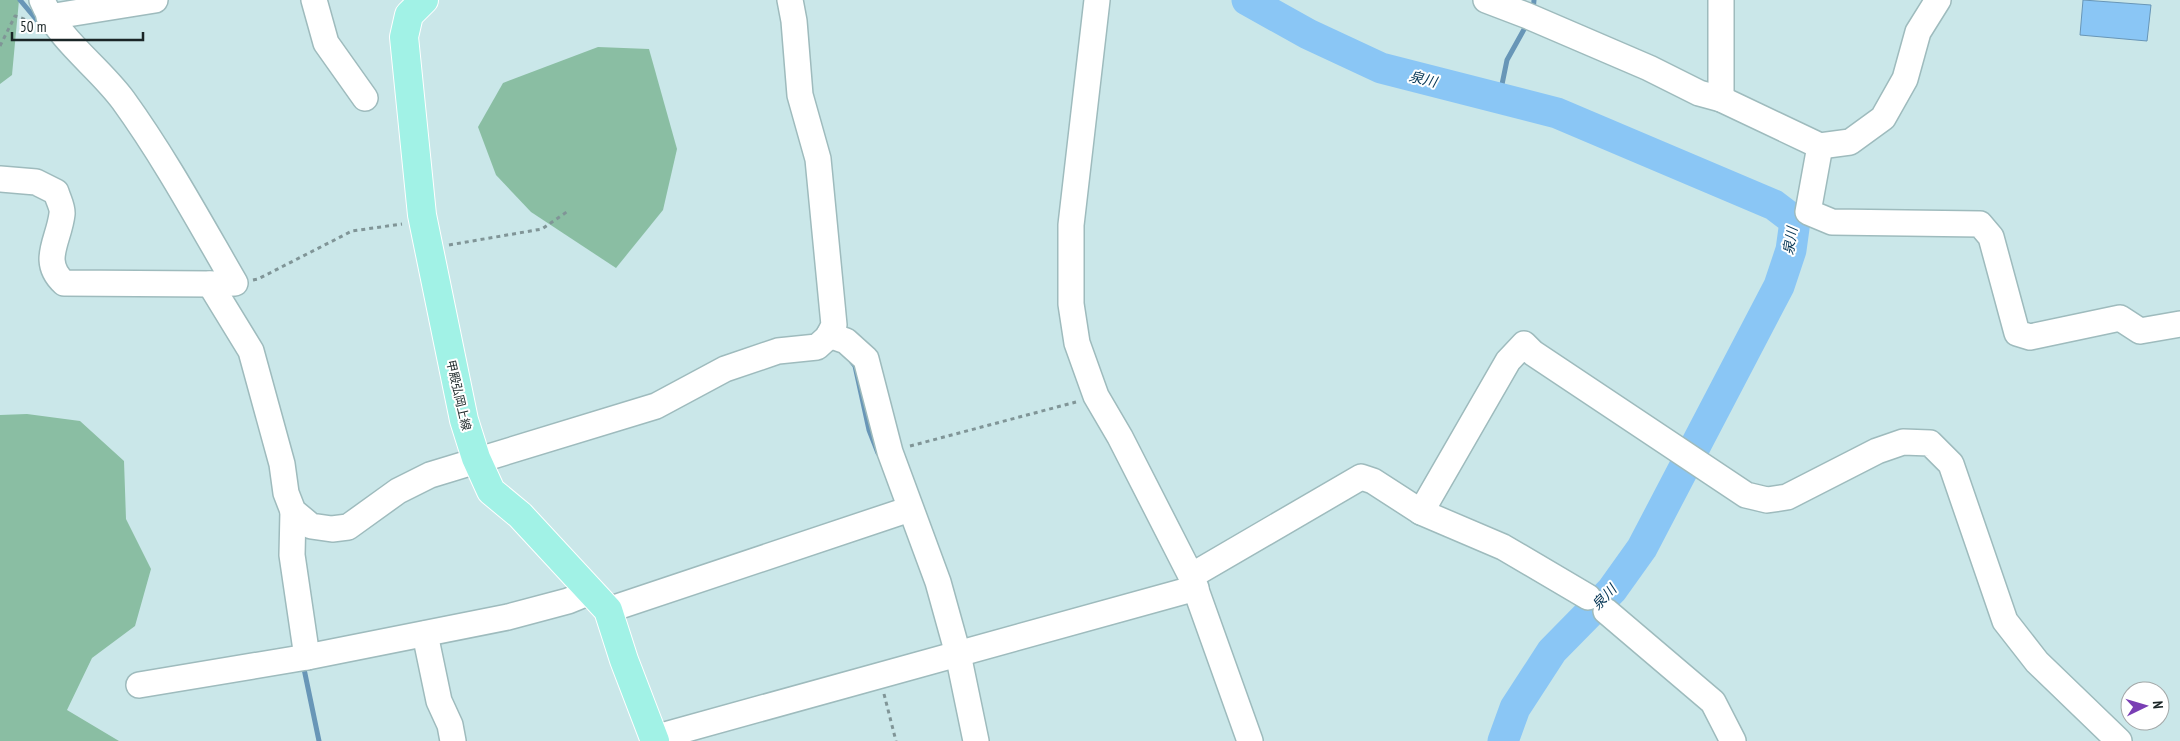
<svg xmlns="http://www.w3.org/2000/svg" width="2180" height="741" viewBox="0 0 2180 741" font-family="'PT Sans Narrow','Noto Sans JP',sans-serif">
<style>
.green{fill:#8abea3}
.water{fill:#8ac6f5;stroke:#6896b7}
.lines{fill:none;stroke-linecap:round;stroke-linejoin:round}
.stream{stroke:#6896b7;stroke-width:5}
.river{stroke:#8ac6f5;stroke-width:31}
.minor-casing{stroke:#9ebbbd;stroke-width:28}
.major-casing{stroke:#fff;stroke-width:30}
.path{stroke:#809597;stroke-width:3;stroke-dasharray:4 4;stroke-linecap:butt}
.minor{stroke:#fff;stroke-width:25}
.major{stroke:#a1f2e6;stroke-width:28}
.labels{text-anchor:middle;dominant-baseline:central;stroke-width:4;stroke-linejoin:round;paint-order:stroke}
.street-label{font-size:12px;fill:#1a2526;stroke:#fff}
.water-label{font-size:14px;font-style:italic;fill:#043554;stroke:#fff}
</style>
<rect width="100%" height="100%" fill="#cae7e9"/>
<g class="green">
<polygon points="0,0 19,0 12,75 0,84"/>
<polygon points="598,47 649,49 677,149 663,210 616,268 531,212 496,175 478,127 503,83"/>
<polygon points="27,414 80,421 124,461 126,519 151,569 135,626 92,658 67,710 119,741 0,741 0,415"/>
</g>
<polygon class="water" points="2083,0 2151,5 2147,41 2080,35"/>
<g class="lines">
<g class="stream">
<polyline points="20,0 41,25"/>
<polyline points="1533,12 1534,0"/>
<polyline points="1499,99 1507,60 1527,24"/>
<polyline points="851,361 855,366 869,430 878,453"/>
<polyline points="303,664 319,741"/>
</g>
<polyline class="river" points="1247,0 1308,34 1381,68 1557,113 1774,205 1795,221 1791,250 1779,286 1642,548 1612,590 1552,651 1515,708 1503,741"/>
<g class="minor-casing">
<g id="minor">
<path d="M42,0C59,41 97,65 123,100C165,158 199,221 235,283L210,284L251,351L282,464L286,493L293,511L311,526L332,529L348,527L398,491L430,475L656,406L725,369L778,351L817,347L828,337L834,325L818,159L800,95L794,21L790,0"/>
<polyline points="314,0 326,43 365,98"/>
<polyline points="1097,0 1071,225 1071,304 1077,343 1096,396 1120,437 1191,576 1250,741"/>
<polyline points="1486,0 1528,16 1649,68 1699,93 1721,99 1820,146 1850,142 1883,118 1905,79 1918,32 1938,0"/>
<polyline points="49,17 155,0"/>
<polyline points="1721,99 1721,0"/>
<polyline points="1820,146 1808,212 1832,222 1980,224 1991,237 2017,333 2030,337 2120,318 2140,331 2180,324"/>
<path d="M0,179L36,182L56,192C58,199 63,208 62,214C59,241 40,261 64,283L210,284"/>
<polyline points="829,335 846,341 866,359 890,452 938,582 958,654 976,741"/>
<polyline points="293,511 292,555 307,657 508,617 568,601 590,592"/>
<polyline points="1421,512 1508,361 1524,344 1533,353 1746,495 1767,500 1787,497 1877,451 1903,442 1930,443 1951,464 2005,621 2037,662 2119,741"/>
<polyline points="1191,576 1361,477 1373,481 1421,512 1503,547 1588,597"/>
<polyline points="608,610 910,509"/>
<polyline points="1606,611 1713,702 1733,741"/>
<polyline points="425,634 439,701 450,725 453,741"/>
<polyline points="139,685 307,657"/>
<polyline points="654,738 1196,588"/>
</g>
</g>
<g class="major-casing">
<polyline id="major" points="424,0 409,15 404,37 422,215 464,420 476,458 491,491 520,515 608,610 624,660 655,741"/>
</g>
<g class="path">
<polyline points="0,46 15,16 30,21"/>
<polyline points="449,245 542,229 568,211"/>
<polyline points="253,280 258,279 352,231 402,224"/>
<polyline points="910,446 1076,402"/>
<polyline points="884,694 896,741"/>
</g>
<use href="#minor" class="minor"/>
<use href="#major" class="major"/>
</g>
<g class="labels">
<g class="street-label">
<text transform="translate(459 395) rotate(77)">甲殿弘岡上線</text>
</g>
<g class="water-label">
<text transform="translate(1423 79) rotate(14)">泉川</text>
<text transform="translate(1790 241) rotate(-81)">泉川</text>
<text transform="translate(1604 597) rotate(-47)">泉川</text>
</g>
</g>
<g transform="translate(2145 706) rotate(85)"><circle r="24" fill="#ffffff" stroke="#a3a8a8"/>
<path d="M0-4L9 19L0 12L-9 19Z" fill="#793eb4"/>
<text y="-8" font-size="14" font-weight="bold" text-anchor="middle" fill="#1a2526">N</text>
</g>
<path d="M12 32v8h131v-8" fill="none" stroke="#1a2526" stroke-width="2.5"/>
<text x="20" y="32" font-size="15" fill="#1a2526" stroke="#ffffff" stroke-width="4" paint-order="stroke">50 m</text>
</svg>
